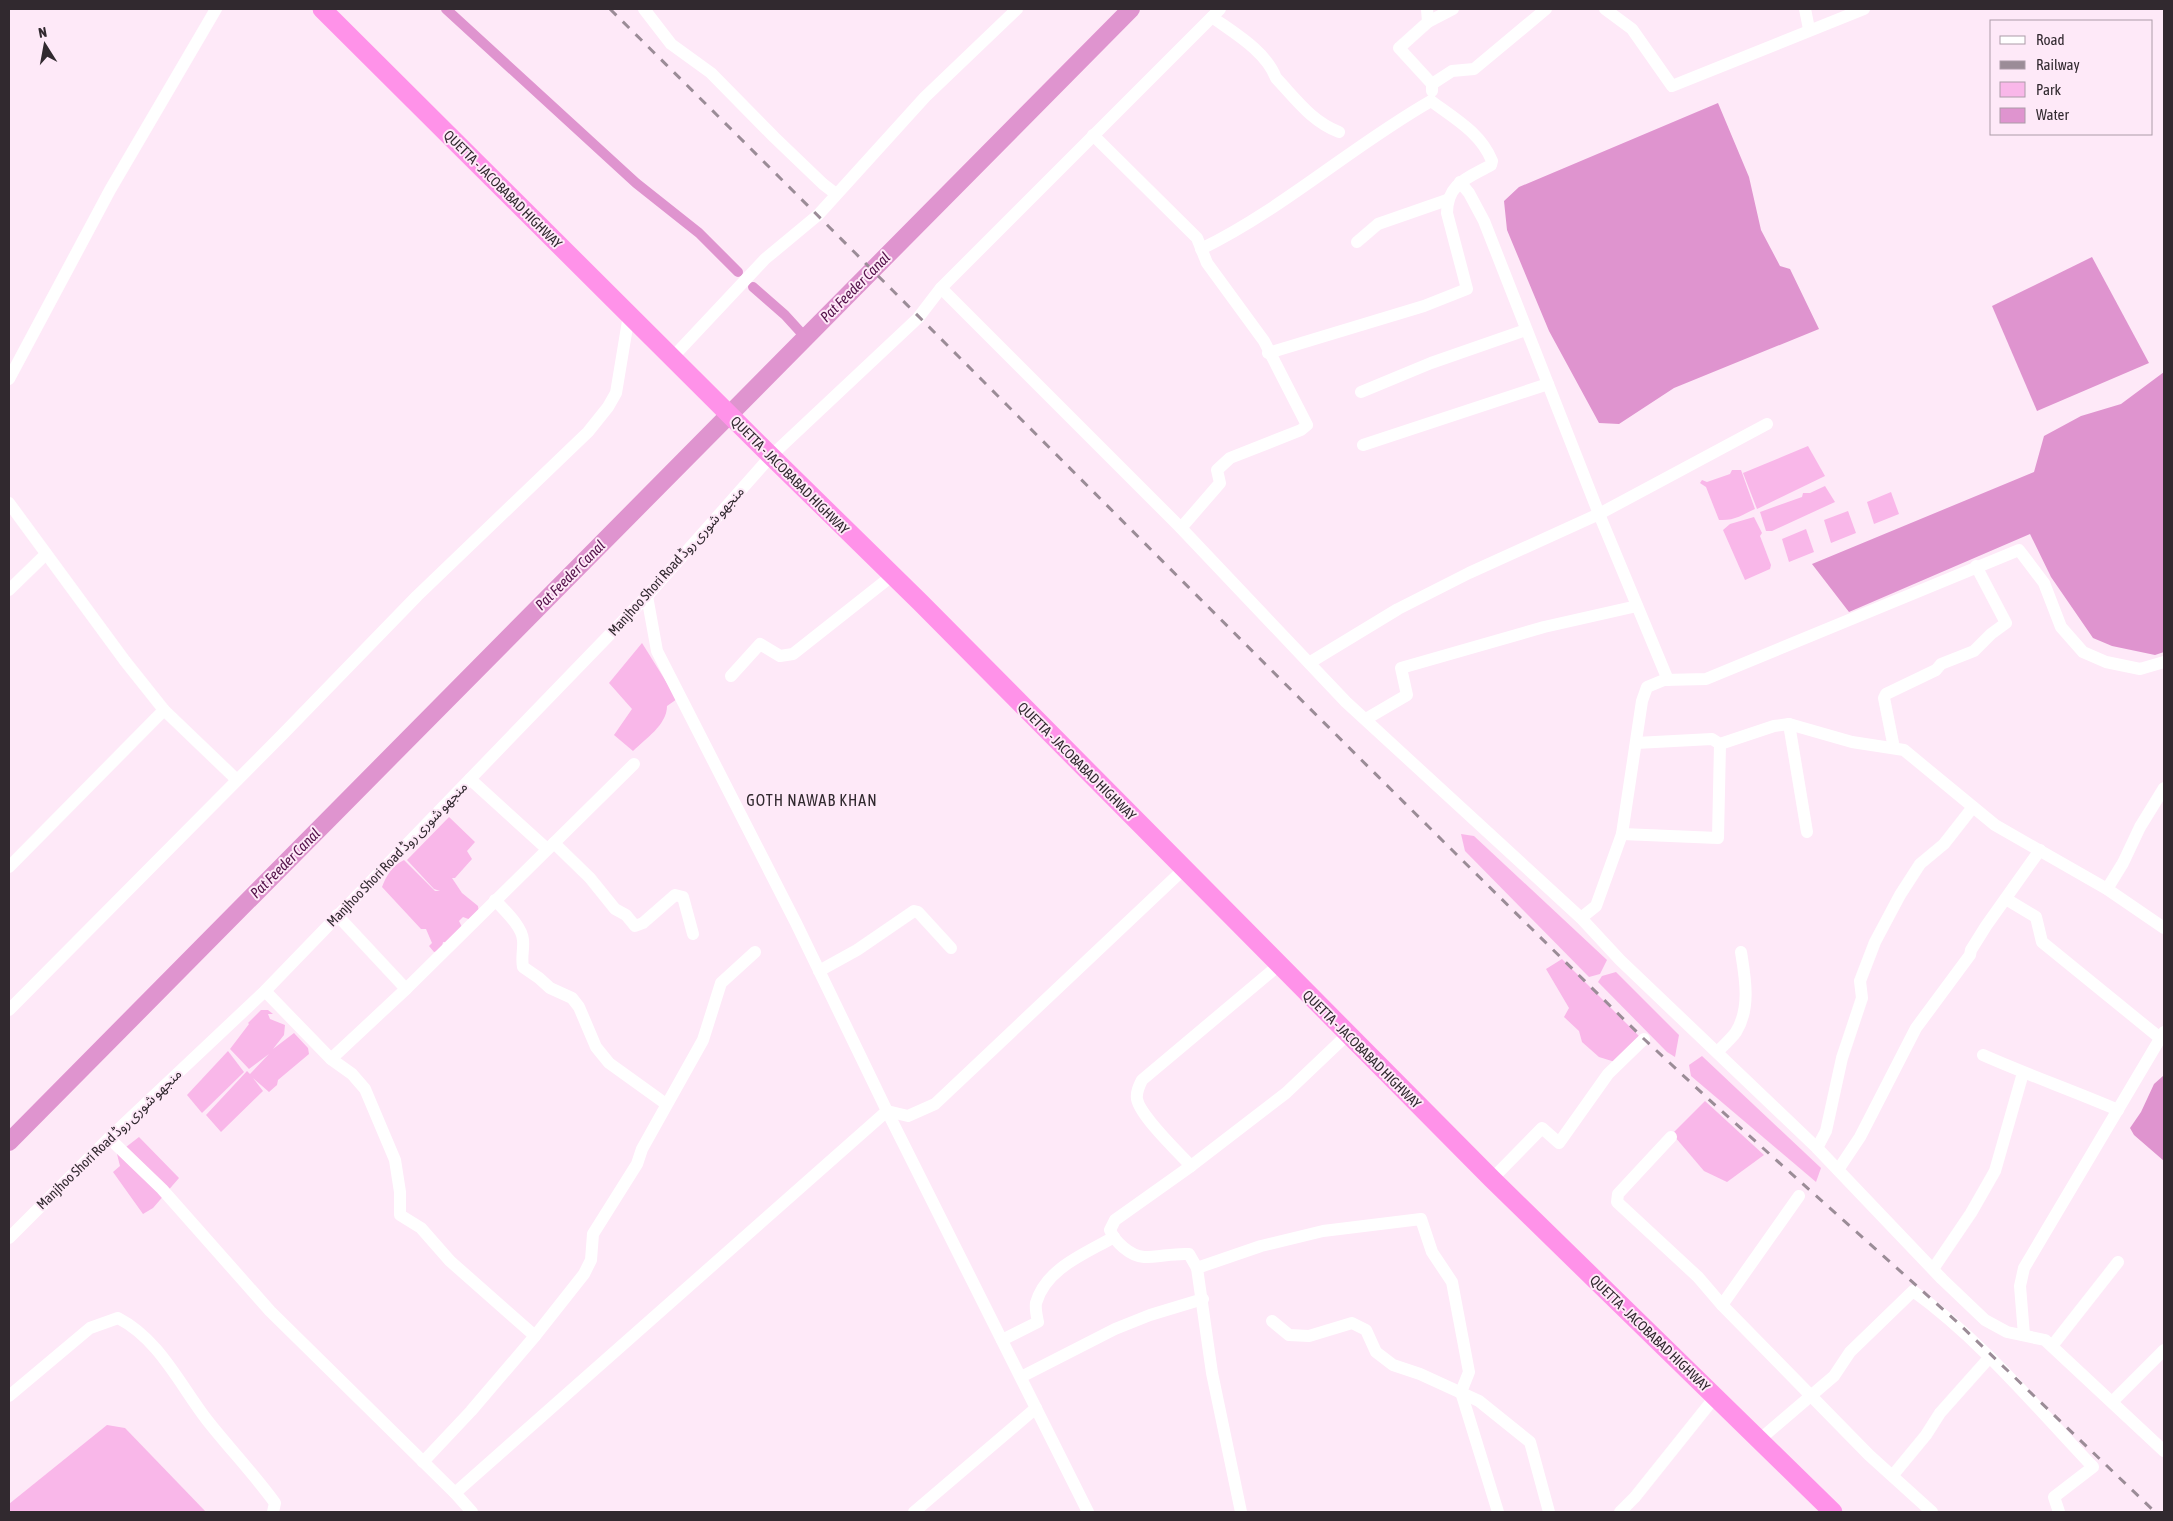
<svg xmlns="http://www.w3.org/2000/svg" width="2173" height="1521" viewBox="0 0 2173 1521" font-family="'Asap Condensed','Noto Sans Arabic',sans-serif">
<style>
.green{fill:#f9b7e9}
.water{fill:#df94cf}
.lines{fill:none;stroke-linecap:round;stroke-linejoin:round}
.canal{stroke:#df94cf;stroke-width:10}
.river{stroke:#df94cf;stroke-width:18}
.minor{stroke:#fff;stroke-width:12}
.highway{stroke:#ff92e9;stroke-width:19}
.rail{stroke:#9b8c97;stroke-width:3;stroke-dasharray:9 9;stroke-linecap:butt}
.labels{text-anchor:middle;dominant-baseline:central;stroke-width:4;stroke-linejoin:round;paint-order:stroke}
.street-label{font-size:14px;fill:#31292f;stroke:#fee9f8}
.water-label{font-size:15px;font-style:italic;fill:#54124a;stroke:#fee9f8}
.quarter-label{font-size:16px;letter-spacing:1px;fill:#31292f;stroke:#fee9f8}
</style>
<rect width="100%" height="100%" fill="#fee9f8"/>
<g class="green">
<polygon points="1808,446 1825,476 1757,509 1743,473"/>
<path d="M1732,470H1741L1755,509C1742,515 1734,521 1719,520L1706,487L1700,483L1702,480L1707,482L1730,474Z"/>
<polygon points="1825,486 1835,502 1772,531 1766,531 1760,512 1802,497 1803,493 1810,493"/>
<polygon points="1891,492 1899,514 1874,524 1867,502"/>
<polygon points="1848,511 1856,533 1831,543 1824,520"/>
<polygon points="1754,517 1762,533 1760,536 1771,565 1770,569 1745,580 1723,530 1730,524"/>
<polygon points="1806,529 1814,552 1789,562 1782,539"/>
<path d="M642,643L677,699L667,706C667,725 645,739 633,751L614,735L632,709L609,683Z"/>
<path d="M449,817L475,842L467,851L472,859L455,878H452L462,893L478,906L479,914L471,920L463,917L459,921L462,927L451,942H443L441,951L434,952L429,946L432,943L426,929H421L382,887C386,876 393,865 404,860L435,891H440L434,889L407,860Z"/>
<polygon points="1461,834 1474,836 1607,960 1600,974 1589,977 1465,851"/>
<polygon points="1562,959 1640,1037 1615,1062 1599,1057 1582,1042 1579,1031 1564,1017 1569,1008 1546,969"/>
<polygon points="1616,972 1679,1035 1675,1057 1667,1052 1598,982 1602,976"/>
<polygon points="261,1010 268,1010 273,1014 268,1014 270,1019 285,1025 284,1035 273,1049 294,1033 308,1048 309,1054 278,1080 277,1085 269,1092 253,1078 263,1091 221,1132 206,1115 247,1071 250,1074 269,1054 249,1069 230,1049 249,1024 248,1023"/>
<polygon points="228,1051 244,1072 202,1113 187,1095"/>
<polygon points="1702,1056 1821,1168 1816,1182 1691,1076 1689,1065"/>
<polygon points="1705,1101 1764,1155 1727,1182 1704,1171 1675,1137 1674,1132"/>
<polygon points="139,1137 179,1178 153,1208 143,1214 113,1172 120,1166 117,1154"/>
<polygon points="107,1425 125,1428 206,1512 9,1512 9,1504"/>
</g>
<g class="water">
<polygon points="1718,103 1749,177 1761,230 1780,266 1790,269 1819,329 1674,388 1619,424 1599,423 1549,331 1507,230 1504,201 1519,187"/>
<polygon points="2092,257 2149,363 2037,411 1992,306"/>
<polygon points="2164,372 2164,652 2155,655 2112,646 2093,638 2051,577 2030,534 1849,612 1812,564 2034,472 2044,436 2081,416 2121,404"/>
<polygon points="2164,1070 2164,1161 2134,1135 2130,1128 2141,1112 2154,1084 2163,1076"/>
</g>
<g class="lines">
<g class="canal">
<polyline points="446,9 636,183 699,233 738,272"/>
<polyline points="753,287 785,315 805,337"/>
</g>
<polyline class="river" points="9,1142 1131,9"/>
<g class="minor">
<polyline points="644,9 671,44 711,73 774,137 823,184 836,194"/>
<polyline points="1427,9 1428,22 1399,48 1432,84 1432,91"/>
<polyline points="1605,9 1632,29 1672,86 1864,9"/>
<polyline points="1805,9 1809,29"/>
<path d="M1212,17C1234,33 1266,51 1276,78C1296,99 1311,121 1339,132"/>
<polyline points="1428,22 1453,9"/>
<polyline points="1432,84 1452,71 1474,69 1546,9"/>
<polyline points="1093,135 1197,238 1207,263 1264,341 1307,425 1301,430 1230,458 1217,470 1220,483 1181,528"/>
<polyline points="1460,182 1469,193 1484,221 1599,514 1767,424"/>
<polyline points="1357,242 1378,224 1447,200"/>
<path d="M1201,249C1283,209 1352,146 1431,101"/>
<polyline points="941,288 1181,528 1346,702 1581,918 1620,960 1817,1148 1942,1279 1985,1320 2007,1332 2045,1340 2164,1451"/>
<path d="M1268,353L1424,306L1467,289L1447,213C1447,183 1468,178 1491,165L1492,161C1481,133 1454,118 1431,101"/>
<polyline points="672,358 765,259 818,215 925,97 1017,9"/>
<polyline points="9,379 110,190 216,9"/>
<polyline points="1361,392 1431,363 1526,330"/>
<polyline points="1363,445 1548,384"/>
<polyline points="9,503 125,661 164,710 237,780"/>
<polyline points="9,590 46,554"/>
<polyline points="647,596 657,651 796,923 887,1111 1088,1512"/>
<polyline points="1309,663 1398,609 1469,573 1599,514 1668,680"/>
<polyline points="731,676 760,644 780,656 793,654 893,575"/>
<polyline points="1366,719 1407,695 1401,668 1544,627 1637,606"/>
<polyline points="1789,724 1807,832"/>
<polyline points="1636,743 1712,739 1720,744 1774,726 1789,724 1852,742 1904,750 1995,825 2107,889 2164,928"/>
<polyline points="1894,748 1884,698 1886,694 1936,670 1941,664 1974,651 1991,634 2006,623 1976,566"/>
<polyline points="470,779 547,849"/>
<polyline points="1622,834 1718,838 1720,744"/>
<polyline points="554,843 590,878 615,909 626,915 635,926 643,923 675,895 683,897 693,934"/>
<polyline points="9,867 164,710"/>
<polyline points="2107,889 2123,863 2140,827 2164,788"/>
<polyline points="2006,899 2036,917 2042,942 2160,1038"/>
<path d="M495,900C504,910 522,926 523,940C524,949 521,957 523,967L539,978L550,988L572,998L579,1007L596,1047L609,1063L666,1104"/>
<polyline points="337,915 406,989"/>
<polyline points="1581,918 1596,906 1622,834 1642,701 1647,687 1664,680 1706,679 2019,550 2044,583 2061,627 2083,652 2106,662 2140,669 2164,662"/>
<polyline points="819,971 857,950 914,911 918,912 951,948"/>
<polyline points="265,991 331,1059 352,1074 365,1089 395,1160 400,1192 400,1215 421,1228 450,1261 535,1336"/>
<polyline points="9,1010 283,734 417,596 588,432 608,407 616,393 629,315"/>
<path d="M1717,1052C1723,1046 1731,1039 1736,1032C1751,1008 1745,977 1741,952"/>
<path d="M1983,1055C2028,1075 2074,1091 2118,1110"/>
<polyline points="331,1059 406,989 634,764"/>
<polyline points="1671,1137 1618,1194 1617,1202 1698,1277 1722,1305 1869,1455 1932,1512"/>
<polyline points="109,1138 162,1189 270,1311 455,1493 472,1512"/>
<polyline points="1817,1148 1826,1131 1842,1058 1862,998 1860,981 1875,942 1900,895 1920,864 1944,844 1973,807"/>
<path d="M1191,1166C1178,1152 1140,1116 1137,1099C1136,1092 1139,1086 1142,1080L1279,965"/>
<polyline points="1838,1170 1860,1137 1916,1028 1970,955 1971,950 1986,926 2040,850"/>
<polyline points="1492,1179 1542,1128 1559,1143 1608,1074 1644,1039"/>
<polyline points="9,1238 109,1138 265,991 647,596 771,456 918,318 941,288 1220,9"/>
<path d="M1197,1268L1189,1254C1174,1253 1159,1257 1144,1257C1130,1256 1115,1242 1110,1230L1115,1220L1191,1166L1286,1093L1347,1035"/>
<polyline points="1933,1269 1971,1213 1995,1171 2023,1073"/>
<polyline points="1722,1305 1799,1196"/>
<polyline points="1272,1321 1289,1335 1309,1336 1352,1323 1366,1330 1376,1352 1393,1365 1420,1374 1479,1401 1530,1442 1549,1512"/>
<polyline points="2024,1335 2020,1286 2024,1268 2164,1032"/>
<path d="M1002,1340L1038,1322C1037,1317 1035,1309 1036,1303C1046,1268 1085,1254 1114,1237"/>
<polyline points="2052,1346 2118,1262"/>
<polyline points="1021,1377 1115,1329 1150,1315 1203,1299"/>
<path d="M9,1396L90,1328L118,1318C159,1339 180,1385 207,1420C229,1448 254,1474 275,1503L273,1512"/>
<polyline points="2112,1402 2164,1350"/>
<path d="M1758,1441L1834,1376L1850,1352L1913,1291C1981,1340 2036,1407 2093,1467L2054,1497L2059,1512"/>
<polyline points="423,1462 471,1411 535,1336 584,1274 591,1260 593,1234 637,1164 642,1149 703,1040 721,983 755,952"/>
<polyline points="1893,1475 1926,1435 1940,1413 1989,1358"/>
<polyline points="455,1493 887,1111 908,1116 935,1104 1184,869"/>
<polyline points="914,1512 1036,1408"/>
<polyline points="1241,1512 1212,1373 1197,1268 1261,1246 1323,1231 1421,1219 1432,1252 1452,1282 1469,1372 1461,1392 1498,1512"/>
<polyline points="1620,1512 1635,1497 1715,1397"/>
</g>
<polyline class="highway" points="322,9 771,456 920,602 1492,1179 1833,1512"/>
<path class="rail" d="M610,9C956,351 1296,699 1644,1039L1716,1106L1957,1322L2155,1512"/>
</g>
<g class="labels">
<g class="street-label">
<text transform="translate(503 189) rotate(45)">QUETTA - JACOBABAD HIGHWAY</text>
<text transform="translate(790 475) rotate(45)">QUETTA - JACOBABAD HIGHWAY</text>
<text transform="translate(676 561) rotate(-48)">Manjhoo Shori Road منجھو شوری روڈ</text>
<text transform="translate(1077 761) rotate(45)">QUETTA - JACOBABAD HIGHWAY</text>
<text transform="translate(397 854) rotate(-46)">Manjhoo Shori Road منجھو شوری روڈ</text>
<text transform="translate(1362 1049) rotate(45)">QUETTA - JACOBABAD HIGHWAY</text>
<text transform="translate(109 1139) rotate(-44)">Manjhoo Shori Road منجھو شوری روڈ</text>
<text transform="translate(1650 1333) rotate(44)">QUETTA - JACOBABAD HIGHWAY</text>
</g>
<g class="water-label">
<text transform="translate(855 287) rotate(-45)">Pat Feeder Canal</text>
<text transform="translate(570 575) rotate(-45)">Pat Feeder Canal</text>
<text transform="translate(285 863) rotate(-45)">Pat Feeder Canal</text>
</g>
<g class="quarter-label">
<text x="812" y="800">GOTH NAWAB KHAN</text>
</g>
</g>
<rect width="2173" height="1521" fill="none" stroke="#31292f" stroke-width="20"/>
<rect x="1990" y="20" width="162" height="115" fill="#fee9f8" stroke="#ac9ca8"/>
<rect x="2000" y="36" width="25" height="8" fill="#ffffff" stroke="#ac9ca8"/>
<text x="2036" y="45" font-size="15" fill="#31292f">Road</text>
<rect x="2000" y="61" width="25" height="8" fill="#9b8c97" stroke="#ac9ca8"/>
<text x="2036" y="70" font-size="15" fill="#31292f">Railway</text>
<rect x="2000" y="82" width="25" height="15" fill="#f9b7e9" stroke="#ac9ca8"/>
<text x="2036" y="95" font-size="15" fill="#31292f">Park</text>
<rect x="2000" y="108" width="25" height="15" fill="#df94cf" stroke="#ac9ca8"/>
<text x="2036" y="120" font-size="15" fill="#31292f">Water</text>
<g transform="translate(45 45) rotate(349)" stroke="#fee9f8" stroke-width="4" paint-order="stroke">
<path d="M0-4L9 19L0 12L-9 19Z" fill="#31292f"/>
<text y="-8" font-size="14" font-weight="bold" text-anchor="middle" fill="#31292f">N</text>
</g>
</svg>
